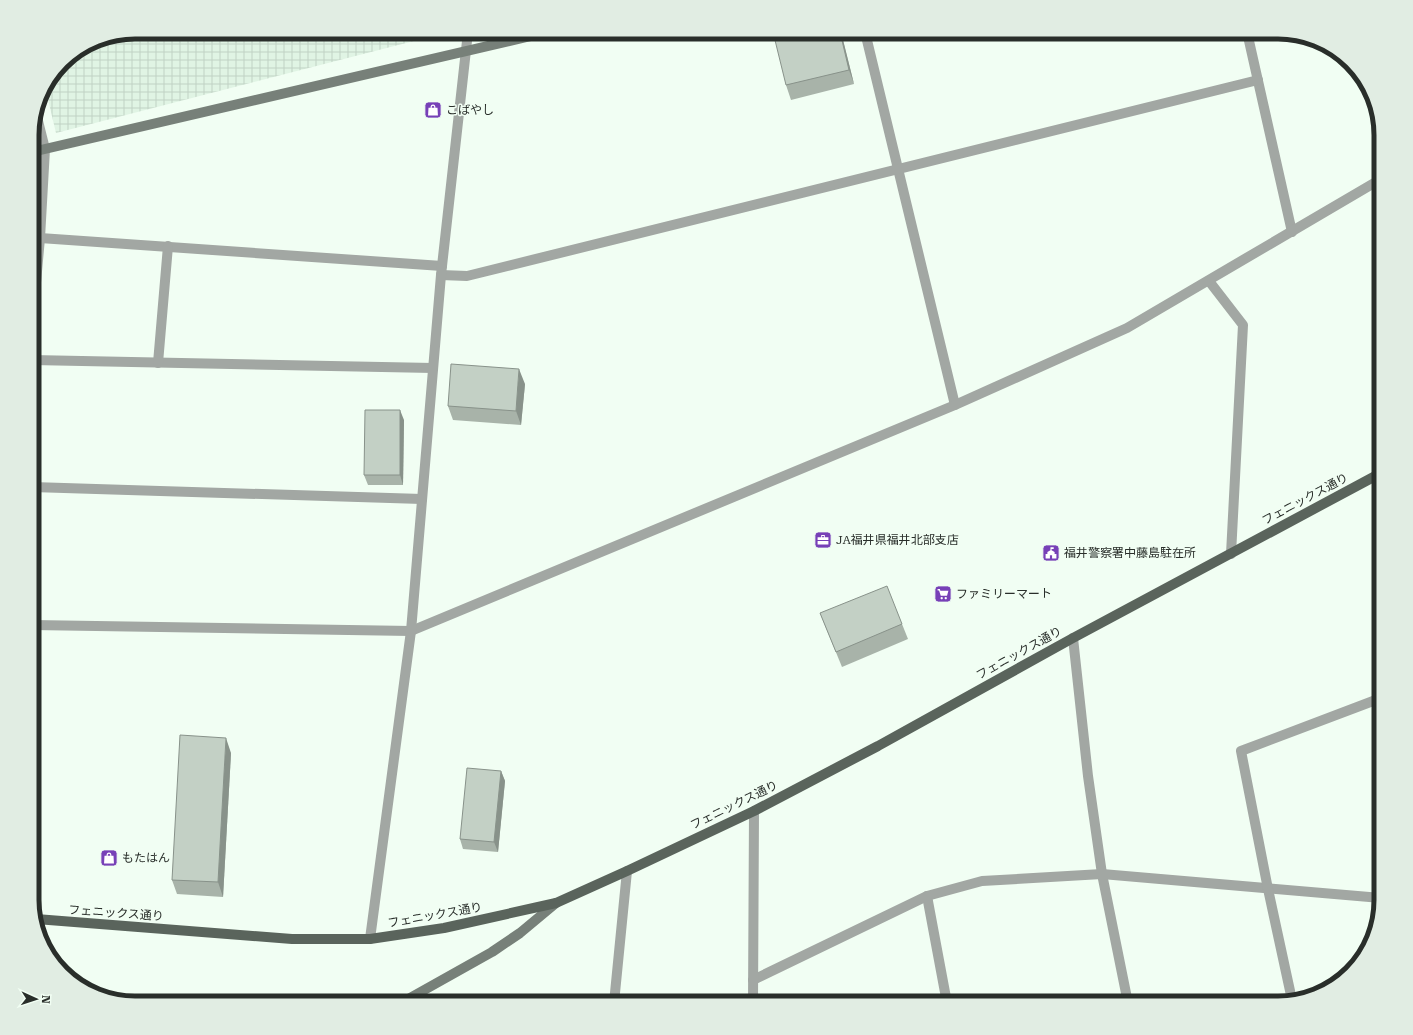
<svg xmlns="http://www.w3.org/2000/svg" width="1413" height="1035" viewBox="0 0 1413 1035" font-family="'Roboto Serif','Noto Sans JP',serif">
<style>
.industrial{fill:url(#industrial-grid)}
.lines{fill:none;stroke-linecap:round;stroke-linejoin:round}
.lane{stroke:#a2a7a3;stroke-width:10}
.street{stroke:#a2a7a3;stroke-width:10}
.secondary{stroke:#778079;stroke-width:10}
.primary{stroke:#5a645c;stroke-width:10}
.wall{fill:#a8b3a9}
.shaded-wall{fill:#88928a}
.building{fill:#c3d0c5;stroke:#88928a}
.labels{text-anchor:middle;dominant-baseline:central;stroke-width:3;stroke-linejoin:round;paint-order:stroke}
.poi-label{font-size:12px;fill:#292e2a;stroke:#f1fef3;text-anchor:start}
.street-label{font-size:12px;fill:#292e2a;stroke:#f1fef3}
.rim{fill:none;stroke:#292e2a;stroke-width:5}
</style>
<defs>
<pattern id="industrial-grid" width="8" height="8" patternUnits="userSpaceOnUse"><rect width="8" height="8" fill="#e0f4e4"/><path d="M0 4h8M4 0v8" fill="none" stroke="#c0d2c4"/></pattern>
</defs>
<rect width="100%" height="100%" fill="#f1fef3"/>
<polygon class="industrial" points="135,32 449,32 56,133 45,87 67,58 96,40"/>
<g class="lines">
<g class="lane">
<polyline points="40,238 442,266"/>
<polyline points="32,360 433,368"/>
<polyline points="158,363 168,246"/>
<polyline points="32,487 422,499"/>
</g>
<g class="street">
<polyline points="865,32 955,405"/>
<polyline points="1247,32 1292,232"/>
<polyline points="441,275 467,276 1258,80"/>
<polyline points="1209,281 1243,325 1231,554"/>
<polyline points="32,327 40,238 45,149 36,113"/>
<polyline points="32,625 411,631 955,405 1127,328 1381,179"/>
<polyline points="1073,638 1088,776 1102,874 1128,1003"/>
<polyline points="927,896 947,1003"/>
<polyline points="370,939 411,631 441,275 468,32"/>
<polyline points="753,980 927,896 982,881 1102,874 1381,898"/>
<polyline points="1292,1000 1268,889 1241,751 1381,698"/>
<polyline points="614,1003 627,871"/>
<polyline points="753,1003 754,811"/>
</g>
<g class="secondary">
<polyline points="32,152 548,32"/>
<polyline points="401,1003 492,952 520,933 556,903"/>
</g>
<polyline class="primary" points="36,919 292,939 370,939 444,928 556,903 627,871 754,811 878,746 1073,638 1381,473"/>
</g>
<g class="wall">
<polygon points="841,32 854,84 791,100 786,85"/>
<polygon points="525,384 521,425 453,420 448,406"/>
<polygon points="404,420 403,485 368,485 364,475"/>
<polygon points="820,613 902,624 908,639 842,667 826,628"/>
<polygon points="231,753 223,897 177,894 172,880"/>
<polygon points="501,771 505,781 498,852 463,849 460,839"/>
</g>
<g class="shaded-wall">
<polygon points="840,32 841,32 854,84 849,70"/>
<polygon points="519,369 525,384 521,425 516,411"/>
<polygon points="400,410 404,420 403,485 400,475"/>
<polygon points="226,738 231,753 223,897 218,882"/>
<polygon points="501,771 505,781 498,852 494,842"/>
</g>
<g class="building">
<polygon points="773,32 840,32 849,70 786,85"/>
<polygon points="451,364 519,369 516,411 448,406"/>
<polygon points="365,410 400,410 400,475 364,475"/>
<polygon points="887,586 902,624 836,652 820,613"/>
<polygon points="180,735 226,738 218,882 172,880"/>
<polygon points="467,768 501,771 494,842 460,839"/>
</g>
<defs>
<g id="shop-square" transform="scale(0.9)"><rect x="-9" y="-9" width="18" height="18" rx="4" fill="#7740b7" stroke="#f1fef3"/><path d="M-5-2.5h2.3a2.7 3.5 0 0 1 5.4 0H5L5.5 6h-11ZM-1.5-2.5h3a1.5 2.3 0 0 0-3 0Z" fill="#fff"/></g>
<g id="office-square" transform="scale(0.9)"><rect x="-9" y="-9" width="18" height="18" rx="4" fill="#7740b7" stroke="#f1fef3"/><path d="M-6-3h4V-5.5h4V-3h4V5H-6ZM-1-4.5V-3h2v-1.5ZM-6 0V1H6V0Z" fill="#fff"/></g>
<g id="civic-square" transform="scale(0.9)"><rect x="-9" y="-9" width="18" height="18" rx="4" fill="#7740b7" stroke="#f1fef3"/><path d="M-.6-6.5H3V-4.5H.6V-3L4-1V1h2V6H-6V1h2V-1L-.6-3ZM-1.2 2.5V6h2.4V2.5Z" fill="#fff"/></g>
<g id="supermarket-square" transform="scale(0.9)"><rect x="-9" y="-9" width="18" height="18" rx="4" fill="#7740b7" stroke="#f1fef3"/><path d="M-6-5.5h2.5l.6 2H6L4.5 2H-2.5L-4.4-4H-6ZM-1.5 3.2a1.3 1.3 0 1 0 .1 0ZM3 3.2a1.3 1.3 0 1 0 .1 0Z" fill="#fff"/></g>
</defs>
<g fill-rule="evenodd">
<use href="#shop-square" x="433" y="110"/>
<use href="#office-square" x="823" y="540"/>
<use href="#civic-square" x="1051" y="553"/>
<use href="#supermarket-square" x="943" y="594"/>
<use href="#shop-square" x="109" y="858"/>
</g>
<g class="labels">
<g class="poi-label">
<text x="446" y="110">こばやし</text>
<text x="836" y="540">JA福井県福井北部支店</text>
<text x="1064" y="553">福井警察署中藤島駐在所</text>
<text x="956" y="594">ファミリーマート</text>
<text x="122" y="858">もたはん</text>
</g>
<g class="street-label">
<text transform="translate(1305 499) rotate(-28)">フェニックス通り</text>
<text transform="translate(1019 653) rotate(-29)">フェニックス通り</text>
<text transform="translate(734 805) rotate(-26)">フェニックス通り</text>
<text transform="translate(116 913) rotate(4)">フェニックス通り</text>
<text transform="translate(435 915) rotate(-10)">フェニックス通り</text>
</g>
</g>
<path d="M0 0H1413V1035H0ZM135 39H1278A96 96 0 0 1 1374 135V900A96 96 0 0 1 1278 996H135A96 96 0 0 1 39 900V135A96 96 0 0 1 135 39Z" fill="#e1ede3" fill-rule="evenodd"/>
<path class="rim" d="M135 39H1278A96 96 0 0 1 1374 135V900A96 96 0 0 1 1278 996H135A96 96 0 0 1 39 900V135A96 96 0 0 1 135 39Z"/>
<g transform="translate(36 999) rotate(93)" stroke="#f1fef3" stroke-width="3" paint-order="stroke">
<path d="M0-3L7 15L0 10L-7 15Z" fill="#292e2a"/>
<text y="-6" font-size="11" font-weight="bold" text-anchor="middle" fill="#292e2a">N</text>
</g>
</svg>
